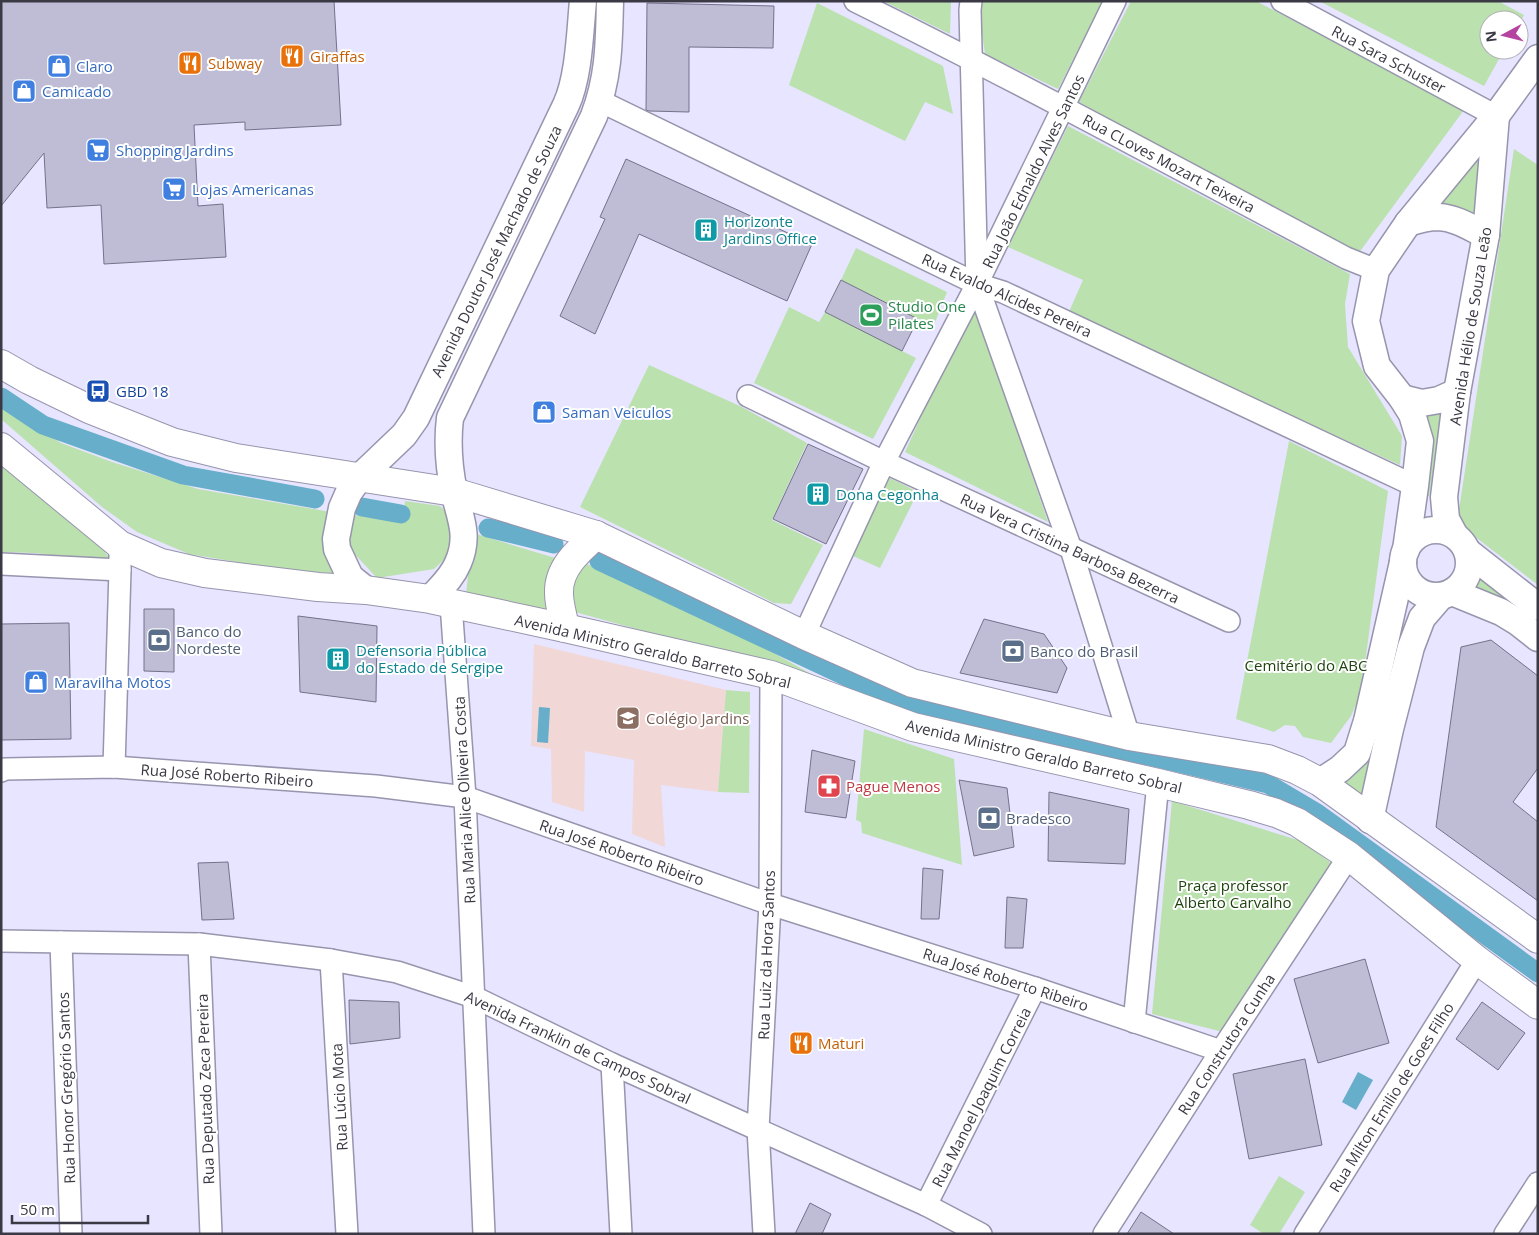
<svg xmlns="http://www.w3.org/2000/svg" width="1539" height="1235" viewBox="0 0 1539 1235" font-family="'Open Sans',sans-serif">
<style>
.education{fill:#f2d7d7}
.green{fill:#bbe1ae}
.water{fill:#66aec9}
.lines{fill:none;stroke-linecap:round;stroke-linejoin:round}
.canal{stroke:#66aec9;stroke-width:19}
.building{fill:#bfbcd6;stroke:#747189}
.minor-casing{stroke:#9795ad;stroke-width:24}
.tertiary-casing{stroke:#9795ad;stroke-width:29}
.secondary-casing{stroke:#9795ad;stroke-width:30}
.minor{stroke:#fff;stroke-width:21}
.tertiary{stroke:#fff;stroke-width:26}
.secondary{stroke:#fff;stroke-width:28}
.labels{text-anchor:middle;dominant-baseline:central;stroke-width:4;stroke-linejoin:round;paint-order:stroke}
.food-label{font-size:15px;fill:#c56008;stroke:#fff;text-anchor:start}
.street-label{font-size:15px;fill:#3a3944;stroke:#fff}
.shop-label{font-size:15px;fill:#366cbe;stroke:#fff;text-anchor:start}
.culture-label{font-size:15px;fill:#0d838f;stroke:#fff;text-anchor:start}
.leisure-label{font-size:15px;fill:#27864d;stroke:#fff;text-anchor:start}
.transit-label{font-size:15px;fill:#164399;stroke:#fff;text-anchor:start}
.service-label{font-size:15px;fill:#4e5e75;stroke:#fff;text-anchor:start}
.park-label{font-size:15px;fill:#1e430f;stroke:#fff}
.education-label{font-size:15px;fill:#785e54;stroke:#fff;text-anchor:start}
.health-label{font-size:15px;fill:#be3a42;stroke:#fff;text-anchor:start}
</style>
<rect width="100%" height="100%" fill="#e7e5ff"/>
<polygon class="education" points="534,644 726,690 718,792 661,785 665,847 632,834 634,760 585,751 584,812 552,802 551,749 531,746"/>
<g class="green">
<polygon points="883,1 951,1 950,34"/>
<polygon points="981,1 1103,1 1058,89 985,54 979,13"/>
<polygon points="1131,1 1256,1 1464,110 1358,254 1079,102"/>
<polygon points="1319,1 1498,1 1524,15 1519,24 1519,20 1489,20 1489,50 1504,50 1484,86"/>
<polygon points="817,3 943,66 953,114 925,102 905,141 789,85"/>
<polygon points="1068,126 1350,274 1345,304 1348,347 1402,436 1400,465 1068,314 1083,280 1008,247"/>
<polygon points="1493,139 1481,223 1424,211"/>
<polygon points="1514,149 1538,165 1538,585 1457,523"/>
<polygon points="856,248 947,292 934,325 918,319 841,280"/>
<polygon points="789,307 819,322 825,312 916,358 873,439 754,383"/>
<polygon points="971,307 979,307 1003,390 1048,522 905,452"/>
<polygon points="649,365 742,407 807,443 772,520 823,545 791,604 774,603 580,507"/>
<polygon points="1,405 61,443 112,462 198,489 331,512 344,574 285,570 189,554 137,532 102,507 1,419"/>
<polygon points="1419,408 1444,408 1429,496 1420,497"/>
<polygon points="1289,441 1388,491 1361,693 1351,716 1331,743 1303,737 1295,726 1285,725 1274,732 1236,719"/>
<polygon points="1,457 90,531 113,563 35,553 1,552"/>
<polygon points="888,477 918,492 880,568 853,556"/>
<polygon points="405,501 440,506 453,518 451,553 434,569 377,578 349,548 348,533 350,515 403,519"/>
<polygon points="473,533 565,561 549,612 466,594"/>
<polygon points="587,564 722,624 822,680 564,609 577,565"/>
<polygon points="1471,570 1538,616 1538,631 1461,594"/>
<polygon points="1408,595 1367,812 1335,788"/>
<polygon points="726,690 750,692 749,793 718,792"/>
<polygon points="864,729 954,759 962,865 862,833 861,822 856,820"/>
<polygon points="1172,801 1301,841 1334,865 1223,1032 1152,1014"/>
<polygon points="1279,1176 1305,1192 1279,1234 1264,1234 1250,1225"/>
</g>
<g class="water">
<polygon points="539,707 550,708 548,743 537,742"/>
<polygon points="1358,1072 1373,1080 1356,1110 1342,1102"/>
</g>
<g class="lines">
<g class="canal">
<polyline points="1,397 43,425 183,475 315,499"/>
<polyline points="362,507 401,514"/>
<polyline points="488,528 554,544"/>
<polyline points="599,561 911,707 1003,728 1153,757 1268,784 1317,813 1538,973"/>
</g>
</g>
<g class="building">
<polygon points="1,1 334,1 341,125 245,130 245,122 194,125 198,206 223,204 226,257 104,264 101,205 47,208 44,153 1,206"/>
<polygon points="647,3 774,6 773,48 689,47 689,112 649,111 646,110"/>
<polygon points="626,159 812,244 787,301 639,234 595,334 560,316 605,219 600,217"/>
<polygon points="841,280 918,319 902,351 825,312"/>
<polygon points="808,444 863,469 826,544 773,519"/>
<polygon points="144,609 174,609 174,672 144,671"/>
<polygon points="298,616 377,626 376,702 300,692"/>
<polygon points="984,619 1044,634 1067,668 1057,693 960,673"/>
<polygon points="69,623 71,739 1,740 1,624"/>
<polygon points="1491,640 1538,676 1538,768 1513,802 1538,822 1538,901 1436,827 1461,647"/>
<polygon points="812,750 855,761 846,818 805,812"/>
<polygon points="959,780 1007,788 1014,847 974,856"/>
<polygon points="1049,792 1129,809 1125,864 1048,861"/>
<polygon points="228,862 234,919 202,920 198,863"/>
<polygon points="923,868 943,870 939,919 921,919"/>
<polygon points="1007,897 1027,899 1023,948 1005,948"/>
<polygon points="1365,959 1389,1043 1318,1063 1294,979"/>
<polygon points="349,1000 399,1002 400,1038 350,1044"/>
<polygon points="1482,1002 1525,1033 1498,1070 1456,1039"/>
<polygon points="1305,1059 1322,1145 1249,1159 1233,1074"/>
<polygon points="810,1203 831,1214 822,1234 795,1234"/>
<polygon points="1141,1212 1174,1234 1127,1234"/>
</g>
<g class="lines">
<g class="minor-casing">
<g id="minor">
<path d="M855,1C1021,83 1183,171 1346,258L1376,270"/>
<polyline points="971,1 970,10 977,284 1071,549 1129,736"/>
<polyline points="1282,1 1496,116"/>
<polyline points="600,101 977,284 1003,292 1415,486"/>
<polyline points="748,396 884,462 1229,621"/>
<polyline points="1,564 120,570"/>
<polyline points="451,604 465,797 484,1234"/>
<polyline points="804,635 884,462 977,284 1115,1"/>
<polyline points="114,767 120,570 120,545"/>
<polyline points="1,771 5,769 114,767 376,786 465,797 770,904 1035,988 1221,1051"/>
<polyline points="1,941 199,944 331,960 397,972 474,997 612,1064 926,1205 981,1234"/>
<polyline points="61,942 71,1234"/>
<polyline points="199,944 211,1234"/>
<polyline points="331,960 347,1234"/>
<polyline points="1134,1022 1158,783"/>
<polyline points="612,1064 621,1234"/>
<polyline points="926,1205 1035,988"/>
<polyline points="764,1234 758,1129 770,904 771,675"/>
<polyline points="1104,1234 1221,1051 1349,856"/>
<polyline points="1305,1234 1477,960"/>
<polyline points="1505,1234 1538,1183"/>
</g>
</g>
<g class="tertiary-casing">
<g id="tertiary">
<path d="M1408,223C1417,220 1429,217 1439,217C1456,218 1471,228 1486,235"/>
<polyline points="1402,398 1422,403 1439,400 1457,392"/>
<circle cx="1436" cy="563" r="33"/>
<polyline points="1454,534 1446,519 1444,497 1457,392 1486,235 1496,116"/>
<polyline points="1406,550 1415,486 1420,441 1412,414 1402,398 1377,366 1366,321 1376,270 1408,223 1496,116 1538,58"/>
<polyline points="1468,552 1538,607"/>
<path d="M366,590L350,577L337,549L336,539L342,508L349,492L360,477L404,435L416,418L566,105C579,77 580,32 583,1"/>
<polyline points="1452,592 1501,612 1519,623 1538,638"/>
<path d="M430,599C440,588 452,578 458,563C470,536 460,517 454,492C449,468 447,443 450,418L594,116C609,77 609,43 610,1"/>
<polyline points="1320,782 1340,769 1357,753 1367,721 1403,562"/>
<polyline points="1370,820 1390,729 1411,647 1422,618 1441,596"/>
</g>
</g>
<g class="secondary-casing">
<g id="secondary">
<polyline points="1,364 29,380 89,409 172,442 236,458 454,492 596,535 804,635 912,683 1129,736 1268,759 1297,770 1320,782 1538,939"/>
<polyline points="1,447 120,545 161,563 205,573 318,587 366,590 430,599 565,628 771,675 913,727 1158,783 1249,805 1276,813 1297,822 1349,856 1477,960 1538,1005"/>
<path d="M565,628C563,616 559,605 559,593C558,568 579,550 596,535"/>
</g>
</g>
<use href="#minor" class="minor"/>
<use href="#tertiary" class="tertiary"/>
<use href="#secondary" class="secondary"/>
</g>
<defs>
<g id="restaurant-square" transform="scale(1.25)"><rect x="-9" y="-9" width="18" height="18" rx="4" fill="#e8710a" stroke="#fff"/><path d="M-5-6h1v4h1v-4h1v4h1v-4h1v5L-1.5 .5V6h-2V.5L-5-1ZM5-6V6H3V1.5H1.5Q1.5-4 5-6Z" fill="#fff"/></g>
<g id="shop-square" transform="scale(1.25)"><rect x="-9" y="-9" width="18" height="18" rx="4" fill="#3f7fe0" stroke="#fff"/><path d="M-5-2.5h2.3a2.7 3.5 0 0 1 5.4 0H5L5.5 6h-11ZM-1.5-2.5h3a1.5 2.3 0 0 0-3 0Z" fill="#fff"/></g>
<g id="supermarket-square" transform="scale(1.25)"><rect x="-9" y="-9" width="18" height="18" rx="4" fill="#3f7fe0" stroke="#fff"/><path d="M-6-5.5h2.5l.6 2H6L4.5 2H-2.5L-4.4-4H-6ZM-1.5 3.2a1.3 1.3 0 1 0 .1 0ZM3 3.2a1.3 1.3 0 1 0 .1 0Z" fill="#fff"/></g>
<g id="building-square" transform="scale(1.25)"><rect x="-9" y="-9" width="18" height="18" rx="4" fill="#0f9aa8" stroke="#fff"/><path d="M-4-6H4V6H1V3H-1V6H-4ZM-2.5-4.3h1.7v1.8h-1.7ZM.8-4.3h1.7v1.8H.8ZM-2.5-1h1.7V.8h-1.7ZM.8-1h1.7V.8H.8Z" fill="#fff"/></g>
<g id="stadium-square" transform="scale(1.25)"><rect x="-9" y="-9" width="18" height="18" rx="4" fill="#2e9e5b" stroke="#fff"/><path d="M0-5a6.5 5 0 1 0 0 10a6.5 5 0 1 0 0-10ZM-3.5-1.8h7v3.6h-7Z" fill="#fff"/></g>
<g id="bus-square" transform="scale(1.25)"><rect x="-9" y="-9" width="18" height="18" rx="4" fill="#1a4fb4" stroke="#fff"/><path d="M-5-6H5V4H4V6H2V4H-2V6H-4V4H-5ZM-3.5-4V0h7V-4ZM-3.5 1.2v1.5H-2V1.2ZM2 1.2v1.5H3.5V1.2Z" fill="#fff"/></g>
<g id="bank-square" transform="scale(1.25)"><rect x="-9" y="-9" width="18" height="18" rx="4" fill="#5c6f8a" stroke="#fff"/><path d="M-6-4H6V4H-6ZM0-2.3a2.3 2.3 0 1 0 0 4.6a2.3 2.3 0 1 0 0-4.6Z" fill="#fff"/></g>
<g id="school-square" transform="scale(1.25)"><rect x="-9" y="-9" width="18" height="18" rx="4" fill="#8d6e63" stroke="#fff"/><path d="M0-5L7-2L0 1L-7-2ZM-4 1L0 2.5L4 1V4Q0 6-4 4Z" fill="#fff"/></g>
<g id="pharmacy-square" transform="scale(1.25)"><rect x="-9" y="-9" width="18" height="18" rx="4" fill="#e0444e" stroke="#fff"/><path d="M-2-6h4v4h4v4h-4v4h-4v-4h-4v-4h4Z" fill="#fff"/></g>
</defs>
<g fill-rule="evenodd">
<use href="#restaurant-square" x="292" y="56"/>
<use href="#restaurant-square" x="190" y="63"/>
<use href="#shop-square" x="59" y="66"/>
<use href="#shop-square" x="24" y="91"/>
<use href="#supermarket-square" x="98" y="150"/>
<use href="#supermarket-square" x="174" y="189"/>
<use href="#building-square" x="706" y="230"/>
<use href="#stadium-square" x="871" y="315"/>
<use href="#bus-square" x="98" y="391"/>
<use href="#shop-square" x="544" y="412"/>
<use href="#building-square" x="818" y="494"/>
<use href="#bank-square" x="159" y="640"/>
<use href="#bank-square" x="1013" y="651"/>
<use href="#building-square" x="338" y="659"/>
<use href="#shop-square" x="36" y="682"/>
<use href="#school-square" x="628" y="718"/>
<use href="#pharmacy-square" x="829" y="786"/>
<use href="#bank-square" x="989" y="818"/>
<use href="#restaurant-square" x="801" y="1043"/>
</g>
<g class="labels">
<g class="food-label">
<text x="310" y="56">Giraffas</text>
<text x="208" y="63">Subway</text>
<text x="818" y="1043">Maturi</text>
</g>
<g class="street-label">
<text transform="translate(1389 59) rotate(28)">Rua Sara Schuster</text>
<text transform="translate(1169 163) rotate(28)">Rua CLoves Mozart Teixeira</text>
<text transform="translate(1033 171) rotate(-64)">Rua João Ednaldo Alves Santos</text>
<text transform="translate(496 251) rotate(-64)">Avenida Doutor José Machado de Souza</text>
<text transform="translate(1007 295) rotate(24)">Rua Evaldo Alcides Pereira</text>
<text transform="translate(1470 326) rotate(-81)">Avenida Hélio de Souza Leão</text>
<text transform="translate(1070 548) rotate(25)">Rua Vera Cristina Barbosa Bezerra</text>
<text transform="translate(653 651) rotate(13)">Avenida Ministro Geraldo Barreto Sobral</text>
<text transform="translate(1044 756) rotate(13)">Avenida Ministro Geraldo Barreto Sobral</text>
<text transform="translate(227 775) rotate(4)">Rua José Roberto Ribeiro</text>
<text transform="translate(464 800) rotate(-93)">Rua Maria Alice Oliveira Costa</text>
<text transform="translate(622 852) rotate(19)">Rua José Roberto Ribeiro</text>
<text transform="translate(766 955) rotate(-88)">Rua Luiz da Hora Santos</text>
<text transform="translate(1006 979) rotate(18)">Rua José Roberto Ribeiro</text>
<text transform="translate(1226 1044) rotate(-57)">Rua Construtora Cunha</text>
<text transform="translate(578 1047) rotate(25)">Avenida Franklin de Campos Sobral</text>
<text transform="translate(66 1088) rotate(-92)">Rua Honor Gregório Santos</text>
<text transform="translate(205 1089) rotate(-92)">Rua Deputado Zeca Pereira</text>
<text transform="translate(339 1097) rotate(-93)">Rua Lúcio Mota</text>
<text transform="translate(981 1097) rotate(-63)">Rua Manoel Joaquim Correia</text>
<text transform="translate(1391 1097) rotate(-58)">Rua Milton Emilio de Goes Filho</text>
</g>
<g class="shop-label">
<text x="76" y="66">Claro</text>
<text x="42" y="91">Camicado</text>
<text x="116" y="150">Shopping Jardins</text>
<text x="192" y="189">Lojas Americanas</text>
<text x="562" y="412">Saman Veiculos</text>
<text x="54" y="682">Maravilha Motos</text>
</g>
<g class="culture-label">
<text x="724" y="221">Horizonte<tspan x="724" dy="17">Jardins Office</tspan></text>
<text x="836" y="494">Dona Cegonha</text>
<text x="356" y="650">Defensoria Pública<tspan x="356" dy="17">do Estado de Sergipe</tspan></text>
</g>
<g class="leisure-label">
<text x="888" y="306">Studio One<tspan x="888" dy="17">Pilates</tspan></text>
</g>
<g class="transit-label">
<text x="116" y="391">GBD 18</text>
</g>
<g class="service-label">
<text x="176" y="631">Banco do<tspan x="176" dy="17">Nordeste</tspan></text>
<text x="1030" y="651">Banco do Brasil</text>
<text x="1006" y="818">Bradesco</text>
</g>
<g class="park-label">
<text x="1306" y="665">Cemitério do ABC</text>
<text x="1233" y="885">Praça professor<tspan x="1233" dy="17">Alberto Carvalho</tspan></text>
</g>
<g class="education-label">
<text x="646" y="718">Colégio Jardins</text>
</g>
<g class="health-label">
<text x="846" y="786">Pague Menos</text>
</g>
</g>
<rect width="1539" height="1235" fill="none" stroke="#3a3944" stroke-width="5"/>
<g transform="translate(1504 35) rotate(263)"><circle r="24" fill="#ffffff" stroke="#b0b0b4"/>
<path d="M0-4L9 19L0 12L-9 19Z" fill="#b544a0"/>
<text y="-8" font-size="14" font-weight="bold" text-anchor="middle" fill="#3a3944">N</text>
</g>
<path d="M12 1215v8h136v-8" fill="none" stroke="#3a3944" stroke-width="2.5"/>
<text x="20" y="1215" font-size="15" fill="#3a3944" stroke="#ffffff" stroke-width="4" paint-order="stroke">50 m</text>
</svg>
